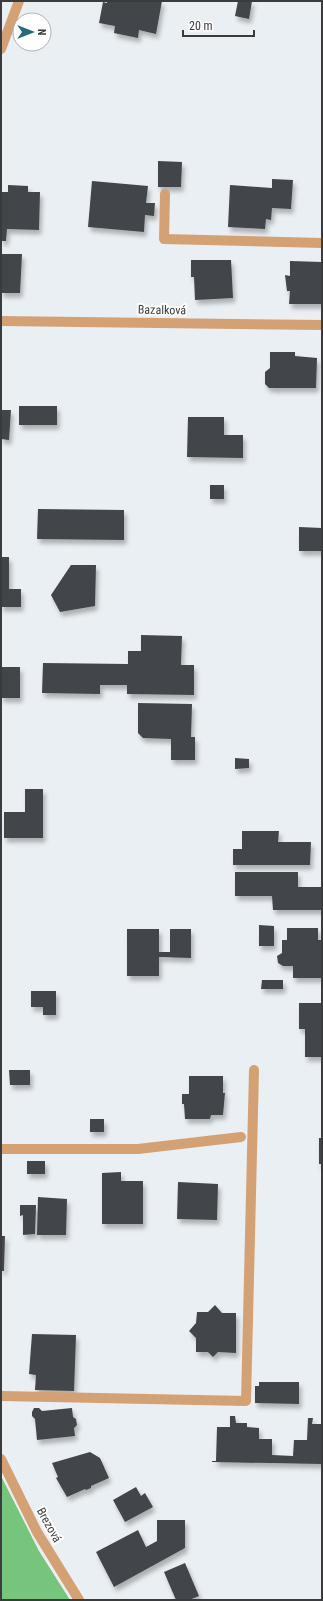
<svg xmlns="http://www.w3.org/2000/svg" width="323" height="1601" viewBox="0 0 323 1601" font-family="'Roboto Condensed',sans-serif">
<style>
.forest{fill:#77c47c}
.building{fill:#424549;filter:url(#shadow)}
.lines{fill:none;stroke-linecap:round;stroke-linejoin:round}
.service{stroke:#d4a175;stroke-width:10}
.minor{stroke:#d4a175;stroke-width:10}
.labels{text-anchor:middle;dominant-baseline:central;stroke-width:4;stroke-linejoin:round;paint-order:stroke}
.street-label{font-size:12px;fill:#3a3b3d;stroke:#fff}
</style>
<defs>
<filter id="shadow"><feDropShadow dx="2.5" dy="4.5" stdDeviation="2" flood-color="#0004"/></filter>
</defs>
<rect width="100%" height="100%" fill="#eaeff3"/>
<polygon class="forest" points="1,1476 39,1551 70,1600 1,1600"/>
<g class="building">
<polygon points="107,1 162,1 156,34 139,30 138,38 114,33 115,26 99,23 103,2 107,3"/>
<polygon points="238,1 252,1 249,19 235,16"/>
<polygon points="158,161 182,162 181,187 158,187"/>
<polygon points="272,179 293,180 291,209 272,208 271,220 266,219 265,229 228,227 230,185 272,188"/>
<polygon points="92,181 148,186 146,203 155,203 154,216 145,215 144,232 88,227"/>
<polygon points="8,185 28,186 28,192 40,192 39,230 7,229 6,241 1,241 1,192 8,192"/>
<polygon points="1,254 22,254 20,293 1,293"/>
<polygon points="191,260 231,260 233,298 195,300 194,277 191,277"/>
<polygon points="290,261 322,262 322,304 289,304 290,291 287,291 285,275 290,276"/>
<polygon points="270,352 295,352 295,356 317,358 316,388 269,388 265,384 265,372 270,368"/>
<rect x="19" y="406" width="38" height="19"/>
<polygon points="1,410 11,410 9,440 1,439"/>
<polygon points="188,417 224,417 224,435 243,435 243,458 187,457"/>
<rect x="210" y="485" width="14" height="14"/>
<polygon points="38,509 124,510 124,540 37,539"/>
<polygon points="299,527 322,528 322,551 299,551"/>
<polygon points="1,557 9,557 9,589 21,589 21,607 1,607"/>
<polygon points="71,565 96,565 95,606 60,612 51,595"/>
<polygon points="141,635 182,636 181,665 194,665 194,695 127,694 127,685 100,685 100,694 42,693 43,663 128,664 128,651 141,651"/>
<rect x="1" y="667" width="19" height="31"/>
<polygon points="138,703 192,704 191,737 195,737 195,760 171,760 171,739 143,738 138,733"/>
<polygon points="235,758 249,759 249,768 235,769"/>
<polygon points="25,789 43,789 43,838 4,838 4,812 25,812"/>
<polygon points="242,831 279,831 278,842 311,842 310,865 233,865 233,849 242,849"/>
<polygon points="235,872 298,872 298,887 322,887 322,910 273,910 272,896 235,896"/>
<polygon points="259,925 274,926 274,946 259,946"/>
<polygon points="287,928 318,928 318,940 322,940 322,978 293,978 293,966 283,966 278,963 277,956 282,953 282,940 287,940"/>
<polygon points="127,929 159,929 159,952 170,952 170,929 191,929 191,958 159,957 159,976 127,976"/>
<polygon points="262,980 283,980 283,989 261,989"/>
<polygon points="31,991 56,991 56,1015 43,1015 43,1007 31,1007"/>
<polygon points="299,1003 322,1003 322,1057 305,1057 305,1029 299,1029"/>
<polygon points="9,1070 30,1070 30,1085 10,1085"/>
<polygon points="189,1076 223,1076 223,1093 225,1093 223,1115 211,1115 210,1119 185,1119 184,1104 182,1104 182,1094 189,1094"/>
<rect x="90" y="1119" width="14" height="13"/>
<rect x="319" y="1138" width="3" height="26"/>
<rect x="27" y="1161" width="18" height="13"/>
<polygon points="121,1172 121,1181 143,1181 143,1224 102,1224 102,1173"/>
<polygon points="178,1182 218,1184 217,1220 177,1219"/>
<polygon points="38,1197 67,1199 66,1235 37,1235"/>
<polygon points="20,1205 36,1205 35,1234 23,1235 23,1215 20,1216"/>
<polygon points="1,1236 5,1236 4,1271 1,1271"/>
<polygon points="215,1305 222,1313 236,1313 236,1353 218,1352 213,1357 208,1352 196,1352 196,1338 189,1331 196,1323 197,1312 208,1312"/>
<polygon points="32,1334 76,1335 74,1391 35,1390 36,1375 29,1374"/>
<polygon points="259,1382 299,1382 299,1404 255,1403 255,1386 259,1386"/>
<polygon points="34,1408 39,1408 42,1411 72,1408 73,1417 76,1419 77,1425 74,1428 75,1436 37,1440 35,1419 32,1416 32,1412"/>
<polygon points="230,1416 235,1416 236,1423 247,1423 247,1427 259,1428 259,1439 272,1439 272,1455 293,1456 294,1440 307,1440 308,1418 313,1418 312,1424 322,1424 322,1464 212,1462 212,1461 216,1461 217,1427 230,1427"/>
<polygon points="90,1452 100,1458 109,1478 91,1486 91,1488 86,1490 85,1489 67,1497 56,1478 58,1477 52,1463"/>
<polygon points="136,1487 141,1496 145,1493 153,1507 125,1522 113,1500"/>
<polygon points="157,1520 185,1520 185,1548 114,1587 96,1552 138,1530 146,1547 157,1541"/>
<polygon points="185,1563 199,1596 189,1600 176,1600 164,1572"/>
</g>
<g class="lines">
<g class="service">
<polyline points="165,194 164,239 322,243"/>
<polyline points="1,1149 138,1149 241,1137"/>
<polyline points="1,1396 246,1401 254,1070"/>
</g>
<g class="minor">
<polyline points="1,49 19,1"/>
<polyline points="1,321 322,325"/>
<polyline points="1,1459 37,1532 79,1600"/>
</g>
</g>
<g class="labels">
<g class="street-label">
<text transform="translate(162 310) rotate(1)">Bazalková</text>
<text transform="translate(49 1525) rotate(61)">Brezová</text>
</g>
</g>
<rect width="323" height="1601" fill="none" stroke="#3a3b3d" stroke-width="4"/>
<g transform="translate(32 32) rotate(90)"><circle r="19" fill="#ffffff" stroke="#b0b1b1"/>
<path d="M0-3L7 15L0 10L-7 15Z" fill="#29687d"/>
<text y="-6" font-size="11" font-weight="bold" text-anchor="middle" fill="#3a3b3d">N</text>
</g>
<path d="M183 30v6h71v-6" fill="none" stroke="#3a3b3d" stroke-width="2"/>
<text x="189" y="30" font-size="12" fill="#3a3b3d" stroke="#ffffff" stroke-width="3" paint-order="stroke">20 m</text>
</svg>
